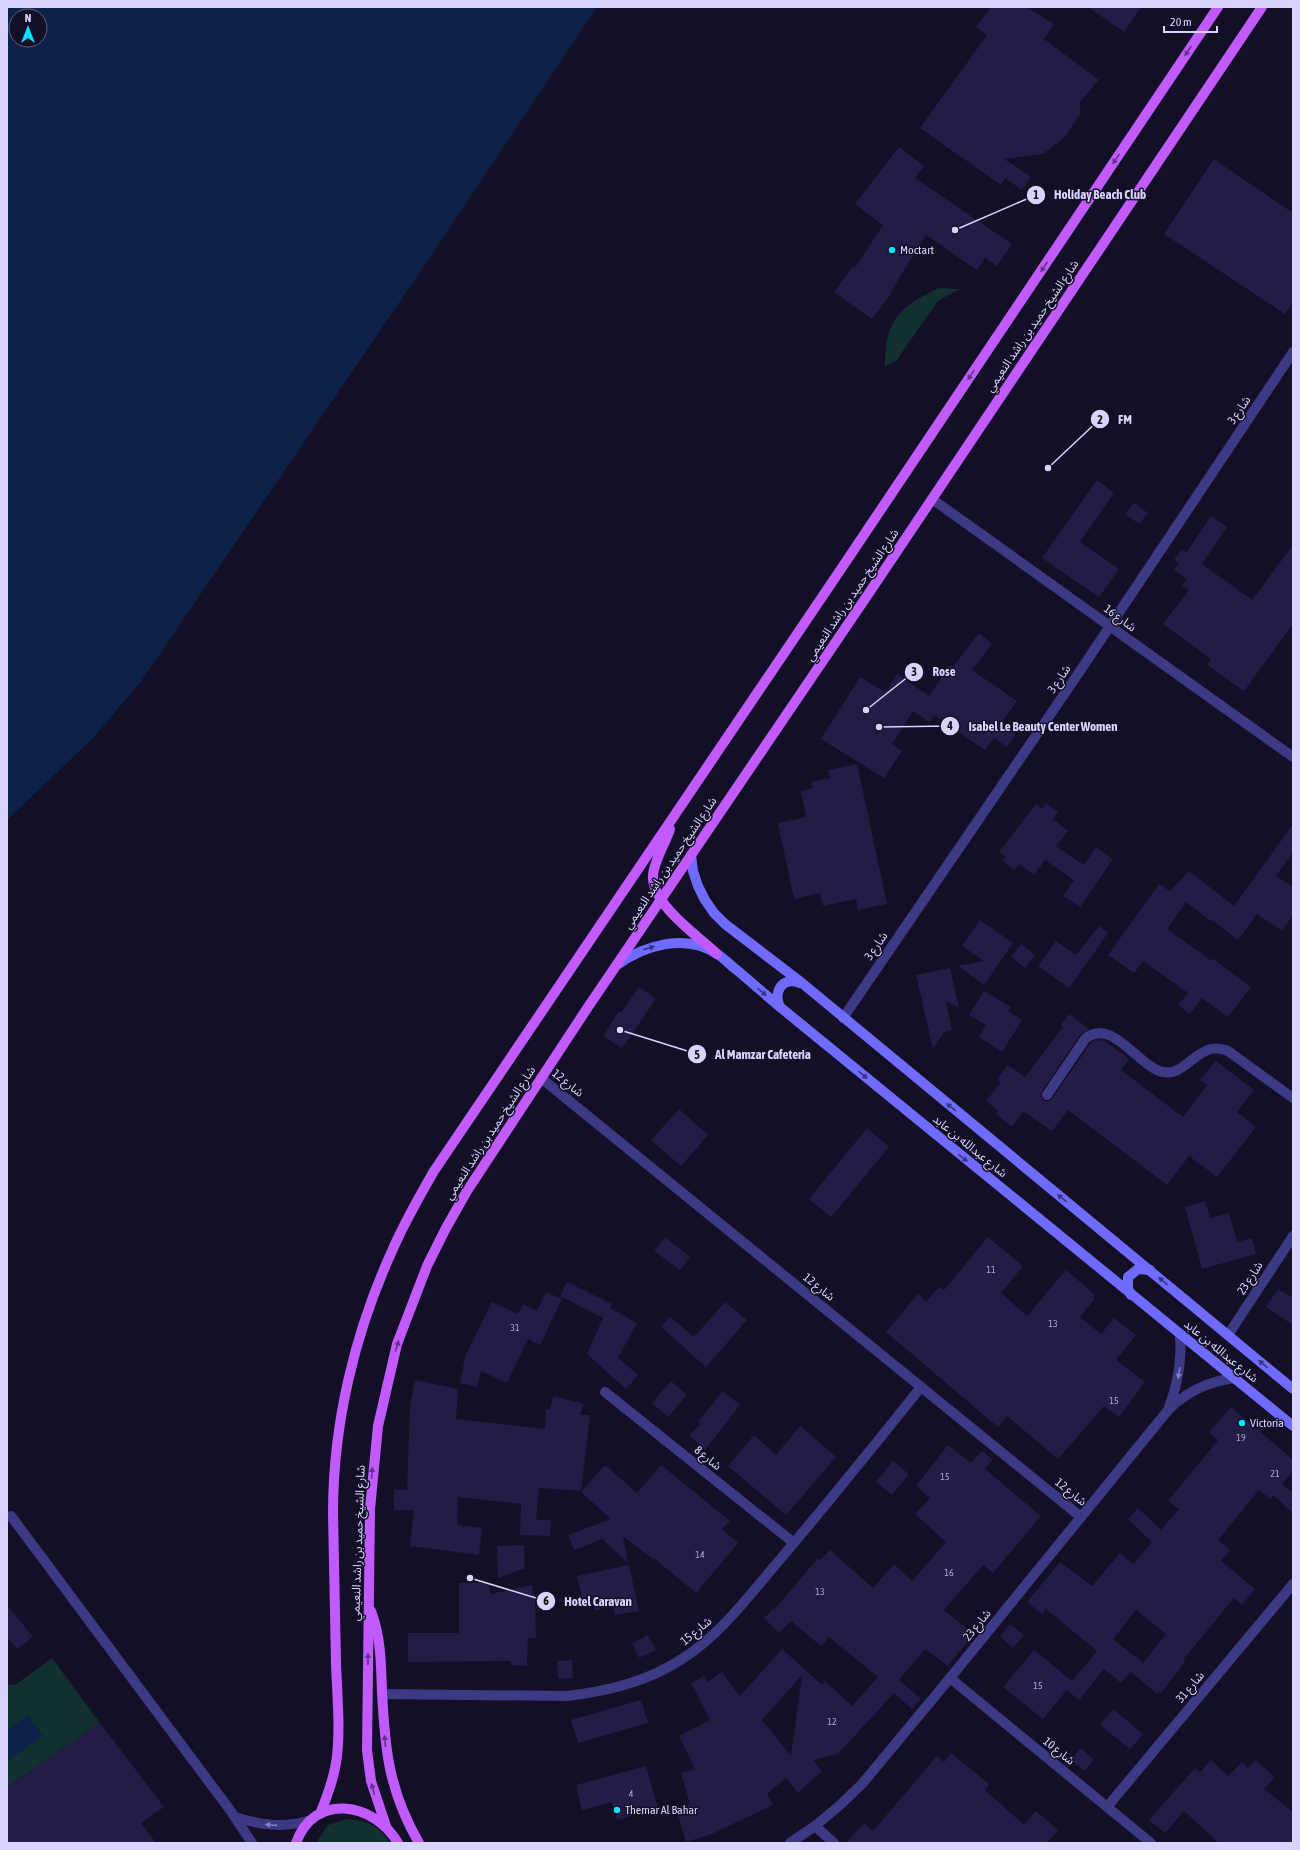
<svg xmlns="http://www.w3.org/2000/svg" width="1300" height="1850" viewBox="0 0 1300 1850" font-family="'Asap Condensed','Noto Sans Arabic',sans-serif">
<style>
.green{fill:#12302f}
.water{fill:#0c2248;fill-rule:evenodd}
.building{fill:#241b47;fill-rule:evenodd}
.lines{fill:none;stroke-linecap:round;stroke-linejoin:round}
.minor{stroke:#3d3a85;stroke-width:10}
.secondary{stroke:#6f6bff;stroke-width:10}
.primary{stroke:#c25bff;stroke-width:10}
.oneway{fill:#623188}
.oneway2{fill:#38347d}
.oneway3{fill:#837fbc}
.poi-dot{fill:#00e5ff;stroke:#130f26;stroke-width:1.5}
.labels{text-anchor:middle;dominant-baseline:central;stroke-width:3;stroke-linejoin:round;paint-order:stroke}
.number-label{font-size:10px;fill:#aca6d1}
.poi-label{font-size:12px;fill:#d9d4ff;stroke:#130f26;text-anchor:start}
.street-label{font-size:12px;fill:#d9d4ff;stroke:#130f26}
.leader{fill:none;stroke:#d9d4ff;stroke-width:1.5}
.callout-dot{fill:#d9d4ff;stroke:#130f26;stroke-width:1.5}
.mark-label{font-size:12px;text-anchor:middle;font-weight:bold;fill:#111}
.callout-label{font-size:13px;text-anchor:middle;font-weight:bold;fill:#d9d4ff;stroke:#130f26;stroke-width:3;stroke-linejoin:round;paint-order:stroke}
</style>
<rect width="100%" height="100%" fill="#130f26"/>
<g class="green">
<path d="M939,288L960,289L938,301L896,361L885,366C885,320 899,307 939,288Z"/>
<polygon points="52,1658 100,1723 7,1787 7,1684 15,1685"/>
<path d="M348,1819C369,1821 377,1825 390,1843H316L328,1825Z"/>
</g>
<g class="water">
<path d="M7,7H597L433,253L142,680L94,737L7,820ZM16,16H40V40H16Z"/>
<polygon points="28,1715 43,1736 7,1761 7,1729"/>
</g>
<g class="building">
<polygon points="991,7 1027,7 1054,24 1044,39 1099,80 1080,102 1080,114 1065,137 1043,154 1004,159 1031,177 1022,190 1005,178 1001,185 920,128 987,35 976,27"/>
<polygon points="1088,7 1141,7 1124,32"/>
<polygon points="899,147 924,166 915,178 1012,244 997,266 985,258 977,270 926,235 890,293 891,294 872,319 834,292 853,266 855,268 883,225 855,204"/>
<polygon points="1214,159 1293,213 1293,302 1285,314 1164,234"/>
<polygon points="1097,480 1114,493 1080,542 1119,569 1099,597 1042,558"/>
<polygon points="1134,503 1148,513 1139,524 1125,514"/>
<polygon points="1211,516 1227,527 1202,564 1252,600 1293,545 1293,624 1244,691 1207,665 1211,659 1163,624 1189,590 1182,585 1187,579 1174,570 1179,564 1174,560 1182,549 1186,553"/>
<polygon points="979,633 992,644 972,670 1017,701 1001,723 1016,734 1007,747 994,738 985,750 934,715 929,722 913,711 892,744 902,751 884,778 821,739 860,677 885,692 897,674 929,696 950,665 953,667"/>
<polygon points="857,764 887,904 858,910 856,899 823,906 820,893 794,899 778,823 806,817 801,791 813,788 811,782 830,778 828,770"/>
<polygon points="1046,803 1058,812 1053,819 1068,831 1056,846 1084,865 1096,847 1113,859 1080,907 1063,896 1074,880 1045,860 1034,875 1019,864 1014,870 1003,861 1006,857 999,852 1036,804 1042,809"/>
<polygon points="1293,824 1293,852 1276,876 1293,887 1293,915 1282,931 1257,914 1238,940 1212,920 1211,921 1186,902 1167,929 1212,961 1213,959 1251,987 1228,1017 1202,998 1190,1014 1178,1005 1188,993 1143,961 1134,973 1108,955 1159,884 1170,891 1189,871 1234,906"/>
<polygon points="980,920 1013,943 984,985 958,966 984,961 962,946"/>
<polygon points="1099,926 1108,933 1069,988 1038,966 1056,941 1076,955"/>
<polygon points="1021,944 1035,955 1025,968 1011,957"/>
<polygon points="950,968 959,1008 946,1001 952,1030 944,1032 933,1049 916,975"/>
<polygon points="639,987 656,999 622,1048 603,1036 619,1011 621,1013"/>
<polygon points="984,991 1011,1007 1008,1011 1022,1020 1002,1052 979,1037 986,1025 969,1015"/>
<polygon points="1069,1014 1089,1029 1080,1035 1042,1091 1041,1097 1044,1101 1049,1101 1052,1099 1090,1044 1096,1040 1105,1041 1129,1059 1121,1070 1183,1117 1207,1085 1200,1080 1216,1061 1254,1090 1237,1112 1256,1127 1217,1177 1189,1156 1167,1185 1068,1110 1052,1131 1023,1111 1012,1127 996,1114 998,1111 986,1101 1001,1082 997,1080 1007,1065 1025,1077 1063,1027 1061,1025"/>
<polygon points="679,1109 708,1135 681,1166 651,1140"/>
<polygon points="867,1128 889,1147 831,1217 809,1199"/>
<polygon points="1205,1201 1210,1218 1229,1213 1237,1242 1252,1238 1256,1254 1202,1269 1185,1207"/>
<polygon points="665,1237 690,1257 680,1270 654,1251"/>
<polygon points="988,1237 1023,1266 1001,1293 1027,1316 1066,1270 1094,1294 1094,1300 1080,1317 1101,1334 1114,1318 1136,1335 1116,1360 1145,1382 1119,1417 1104,1406 1058,1459 1007,1416 998,1427 886,1332 918,1294 926,1302 939,1287 944,1290"/>
<polygon points="567,1282 612,1304 610,1308 637,1323 618,1358 638,1375 626,1389 587,1354 603,1318 560,1296"/>
<polygon points="1278,1289 1293,1298 1293,1325 1266,1307"/>
<polygon points="546,1292 562,1299 540,1345 528,1339 507,1383 481,1371 477,1387 460,1383 465,1357 492,1302 518,1314 523,1304 537,1311"/>
<polygon points="725,1302 747,1320 706,1367 661,1327 670,1317 694,1337"/>
<polygon points="415,1380 458,1389 456,1419 545,1429 546,1409 550,1409 553,1396 584,1404 580,1415 590,1415 581,1491 539,1488 536,1520 551,1520 550,1536 520,1535 521,1504 458,1497 457,1525 482,1528 479,1555 410,1546 414,1510 394,1510 394,1489 407,1490 410,1406"/>
<polygon points="671,1381 687,1395 668,1417 652,1403"/>
<polygon points="723,1391 740,1405 705,1450 689,1435 701,1424 698,1422"/>
<path d="M1231,1407L1293,1460V1471L1282,1484L1293,1493V1513L1273,1495L1270,1499L1259,1490L1218,1540L1230,1550L1221,1561L1255,1589L1242,1605L1234,1598L1183,1660L1185,1662L1161,1693L1159,1691L1157,1694L1131,1672L1121,1683L1104,1669L1079,1700L1067,1690L1043,1719L1003,1687L1034,1650L1072,1681L1097,1651L1046,1609L1042,1614L1027,1602L1060,1562L1092,1586L1120,1553L1133,1564L1152,1542L1128,1519L1138,1508L1161,1530L1179,1509L1168,1501L1218,1440L1209,1432ZM1136,1610L1166,1634L1143,1663L1113,1639Z"/>
<polygon points="800,1426 836,1457 786,1515 728,1466 754,1435 776,1455"/>
<path d="M948,1445L971,1463L982,1451L993,1459L985,1469L1041,1516L993,1573L983,1565L944,1610L974,1634L948,1666L925,1649L899,1680L921,1699L912,1709L894,1693L838,1754L813,1760L822,1771L798,1793L786,1778L767,1794L773,1805L712,1834L686,1842L676,1808L690,1804L681,1773L695,1769L679,1736L710,1720L691,1683L704,1676L707,1682L722,1672L740,1696L782,1649L822,1685L825,1681L852,1706L878,1677L829,1637L821,1646L791,1621L779,1633L764,1618L774,1608L775,1609L818,1558L820,1560L830,1550L873,1588L894,1564L912,1581L946,1542L915,1514L930,1498L916,1486ZM802,1675L791,1756L762,1720Z"/>
<polygon points="893,1461 909,1474 892,1495 876,1482"/>
<polygon points="605,1465 637,1493 661,1465 730,1521 722,1529 738,1543 696,1593 655,1559 654,1560 623,1536 628,1563 602,1539 574,1550 568,1535 611,1519 581,1492"/>
<polygon points="524,1545 525,1568 498,1578 497,1546"/>
<polygon points="629,1565 639,1611 615,1615 613,1606 595,1610 593,1604 584,1606 577,1576"/>
<polygon points="459,1583 488,1583 491,1594 532,1585 533,1594 535,1594 536,1638 528,1638 527,1666 511,1665 511,1661 408,1662 408,1633 459,1633"/>
<polygon points="7,1605 33,1637 17,1649 7,1637"/>
<polygon points="1010,1624 1024,1635 1013,1648 1000,1637"/>
<polygon points="648,1635 656,1650 639,1658 632,1643"/>
<polygon points="572,1660 573,1678 558,1679 557,1661"/>
<polygon points="641,1700 648,1723 578,1743 571,1720"/>
<polygon points="1113,1709 1143,1734 1130,1749 1100,1725"/>
<polygon points="100,1723 164,1807 141,1823 156,1843 7,1843 7,1787"/>
<polygon points="1081,1748 1094,1760 1084,1771 1071,1760"/>
<polygon points="951,1753 989,1784 985,1790 1024,1825 1036,1811 1058,1830 1047,1843 846,1843 864,1823 873,1831 937,1756 944,1762"/>
<polygon points="1211,1760 1228,1776 1242,1762 1248,1768 1255,1760 1275,1777 1264,1789 1293,1812 1293,1843 1219,1843 1184,1811 1165,1833 1149,1820 1195,1768 1200,1772"/>
<polygon points="646,1766 658,1808 617,1820 612,1802 582,1810 576,1785"/>
</g>
<g class="lines">
<g class="minor">
<polyline points="932,499 1293,757"/>
<polyline points="843,1018 1078,674 1293,352"/>
<polyline points="541,1078 1081,1517"/>
<path d="M1047,1095L1085,1039C1110,1017 1136,1062 1159,1071C1187,1081 1196,1038 1228,1051L1293,1098"/>
<polyline points="1228,1335 1293,1236"/>
<polyline points="605,1392 794,1543"/>
<path d="M1169,1407C1178,1383 1182,1360 1180,1335"/>
<polyline points="11,1516 230,1810 252,1843"/>
<polyline points="950,1678 1151,1843"/>
<path d="M382,1694L567,1696C608,1691 647,1682 682,1659C720,1635 748,1597 777,1563C826,1505 874,1446 921,1387"/>
<polyline points="1107,1807 1293,1584"/>
<path d="M235,1817C260,1825 283,1828 308,1821"/>
<polyline points="815,1826 834,1843"/>
<path d="M790,1843L815,1826L839,1806L862,1784L950,1678L1169,1409C1188,1391 1208,1382 1234,1378"/>
</g>
<g class="secondary">
<polyline points="691,855 693,871 698,886 705,900 714,913 725,924 802,983 1293,1389"/>
<path d="M617,965C645,945 686,933 717,954C724,958 731,966 738,971C752,983 766,995 780,1007L1293,1426"/>
<path d="M780,1007C773,992 782,976 800,983"/>
<polyline points="1131,1295 1128,1289 1128,1277 1138,1269 1150,1270"/>
</g>
<g class="primary">
<path d="M670,829C666,842 654,861 653,875C651,904 697,935 717,954"/>
<path d="M371,1611C381,1636 381,1665 382,1692C385,1751 389,1791 419,1843"/>
<path d="M320,1814C327,1797 333,1781 336,1763C341,1733 337,1694 336,1663C335,1613 334,1563 333,1513C333,1423 355,1332 392,1251C404,1223 419,1197 434,1171L841,569L1218,7"/>
<polyline points="386,1826 371,1781 367,1750 370,1509 378,1426 397,1344 427,1266 446,1228 467,1191 588,1007 871,590 1262,7"/>
<path d="M296,1843C314,1792 374,1802 398,1843"/>
</g>
</g>
<defs><path id="oneway-solid" d="M-6-.8H1V-3.2L6.5 0L1 3.2V.8H-6Z"/></defs>
<g class="oneway">
<use href="#oneway-solid" transform="translate(1188 51) rotate(124)"/>
<use href="#oneway-solid" transform="translate(1116 159) rotate(124)"/>
<use href="#oneway-solid" transform="translate(1044 267) rotate(124)"/>
<use href="#oneway-solid" transform="translate(971 375) rotate(124)"/>
<use href="#oneway-solid" transform="translate(397 1346) rotate(-74)"/>
<use href="#oneway-solid" transform="translate(372 1473) rotate(-86)"/>
<use href="#oneway-solid" transform="translate(368 1659) rotate(-90)"/>
<use href="#oneway-solid" transform="translate(385 1741) rotate(-95)"/>
<use href="#oneway-solid" transform="translate(373 1789) rotate(-104)"/>
</g>
<g class="oneway2">
<use href="#oneway-solid" transform="translate(649 948) rotate(-18)"/>
<use href="#oneway-solid" transform="translate(762 992) rotate(41)"/>
<use href="#oneway-solid" transform="translate(863 1075) rotate(39)"/>
<use href="#oneway-solid" transform="translate(951 1107) rotate(-141)"/>
<use href="#oneway-solid" transform="translate(963 1158) rotate(39)"/>
<use href="#oneway-solid" transform="translate(1062 1198) rotate(-141)"/>
<use href="#oneway-solid" transform="translate(1163 1281) rotate(-140)"/>
<use href="#oneway-solid" transform="translate(1263 1364) rotate(-140)"/>
</g>
<g class="oneway3">
<use href="#oneway-solid" transform="translate(1179 1373) rotate(99)"/>
<use href="#oneway-solid" transform="translate(271 1825) rotate(-176)"/>
</g>
<g class="poi-dot">
<circle cx="892" cy="250" r="4"/>
<circle cx="1242" cy="1423" r="4"/>
<circle cx="617" cy="1810" r="4"/>
</g>
<g class="labels">
<g class="number-label">
<text x="991" y="1269">11</text>
<text x="1053" y="1323">13</text>
<text x="515" y="1327">31</text>
<text x="1114" y="1400">15</text>
<text x="1241" y="1437">19</text>
<text x="1275" y="1473">21</text>
<text x="945" y="1476">15</text>
<text x="700" y="1554">14</text>
<text x="949" y="1572">16</text>
<text x="820" y="1591">13</text>
<text x="1038" y="1685">15</text>
<text x="832" y="1721">12</text>
<text x="631" y="1793">4</text>
</g>
<g class="poi-label">
<text x="900" y="250">Moctart</text>
<text x="1250" y="1423">Victoria</text>
<text x="625" y="1810">Themar Al Bahar</text>
</g>
<g class="street-label">
<text transform="translate(1032 326) rotate(-56)">شارع الشيخ حميد بن راشد النعيمي</text>
<text transform="translate(1239 410) rotate(-56)">شارع 3</text>
<text transform="translate(852 595) rotate(-56)">شارع الشيخ حميد بن راشد النعيمي</text>
<text transform="translate(1120 618) rotate(36)">شارع 16</text>
<text transform="translate(1059 679) rotate(-56)">شارع 3</text>
<text transform="translate(670 863) rotate(-56)">شارع الشيخ حميد بن راشد النعيمي</text>
<text transform="translate(876 946) rotate(-56)">شارع 3</text>
<text transform="translate(568 1083) rotate(39)">شارع 12</text>
<text transform="translate(490 1133) rotate(-57)">شارع الشيخ حميد بن راشد النعيمي</text>
<text transform="translate(970 1146) rotate(39)">شارع عبدالله بن عابد</text>
<text transform="translate(1250 1278) rotate(-57)">شارع 23</text>
<text transform="translate(819 1287) rotate(39)">شارع 12</text>
<text transform="translate(1221 1351) rotate(39)">شارع عبدالله بن عابد</text>
<text transform="translate(708 1458) rotate(39)">شارع 8</text>
<text transform="translate(1071 1492) rotate(39)">شارع 12</text>
<text transform="translate(358 1543) rotate(-88)">شارع الشيخ حميد بن راشد النعيمي</text>
<text transform="translate(977 1625) rotate(-51)">شارع 23</text>
<text transform="translate(696 1631) rotate(-40)">شارع 15</text>
<text transform="translate(1190 1687) rotate(-50)">شارع 31</text>
<text transform="translate(1059 1751) rotate(39)">شارع 10</text>
</g>
</g>
<path class="leader" d="M955 230L1036 195M1048 468L1100 419M866 710L914 672M879 727L950 726M620 1030L697 1054M470 1578L546 1601"/>
<g class="callout-dot">
<circle cx="955" cy="230" r="4"/>
<circle cx="1048" cy="468" r="4"/>
<circle cx="866" cy="710" r="4"/>
<circle cx="879" cy="727" r="4"/>
<circle cx="620" cy="1030" r="4"/>
<circle cx="470" cy="1578" r="4"/>
<circle cx="1036" cy="195" r="10"/>
<circle cx="1100" cy="419" r="10"/>
<circle cx="914" cy="672" r="10"/>
<circle cx="950" cy="726" r="10"/>
<circle cx="697" cy="1054" r="10"/>
<circle cx="546" cy="1601" r="10"/>
</g>
<g class="mark-label">
<text x="1036" y="199">1</text>
<text x="1100" y="424">2</text>
<text x="914" y="676">3</text>
<text x="950" y="730">4</text>
<text x="697" y="1059">5</text>
<text x="546" y="1605">6</text>
</g>
<g class="callout-label">
<text x="1100" y="199">Holiday Beach Club</text>
<text x="1125" y="424">FM</text>
<text x="944" y="676">Rose</text>
<text x="1043" y="731">Isabel Le Beauty Center Women</text>
<text x="763" y="1059">Al Mamzar Cafeteria</text>
<text x="598" y="1606">Hotel Caravan</text>
</g>
<rect width="1300" height="1850" fill="none" stroke="#d9d4ff" stroke-width="16"/>
<g transform="translate(28 28)"><circle r="19" fill="#130f26" stroke="#625e7d"/>
<path d="M0-3L7 15L0 10L-7 15Z" fill="#00e5ff"/>
<text y="-6" font-size="11" font-weight="bold" text-anchor="middle" fill="#d9d4ff">N</text>
</g>
<path d="M1164 26v6h53v-6" fill="none" stroke="#d9d4ff" stroke-width="2"/>
<text x="1170" y="26" font-size="12" fill="#d9d4ff" stroke="#130f26" stroke-width="3" paint-order="stroke">20 m</text>
</svg>
